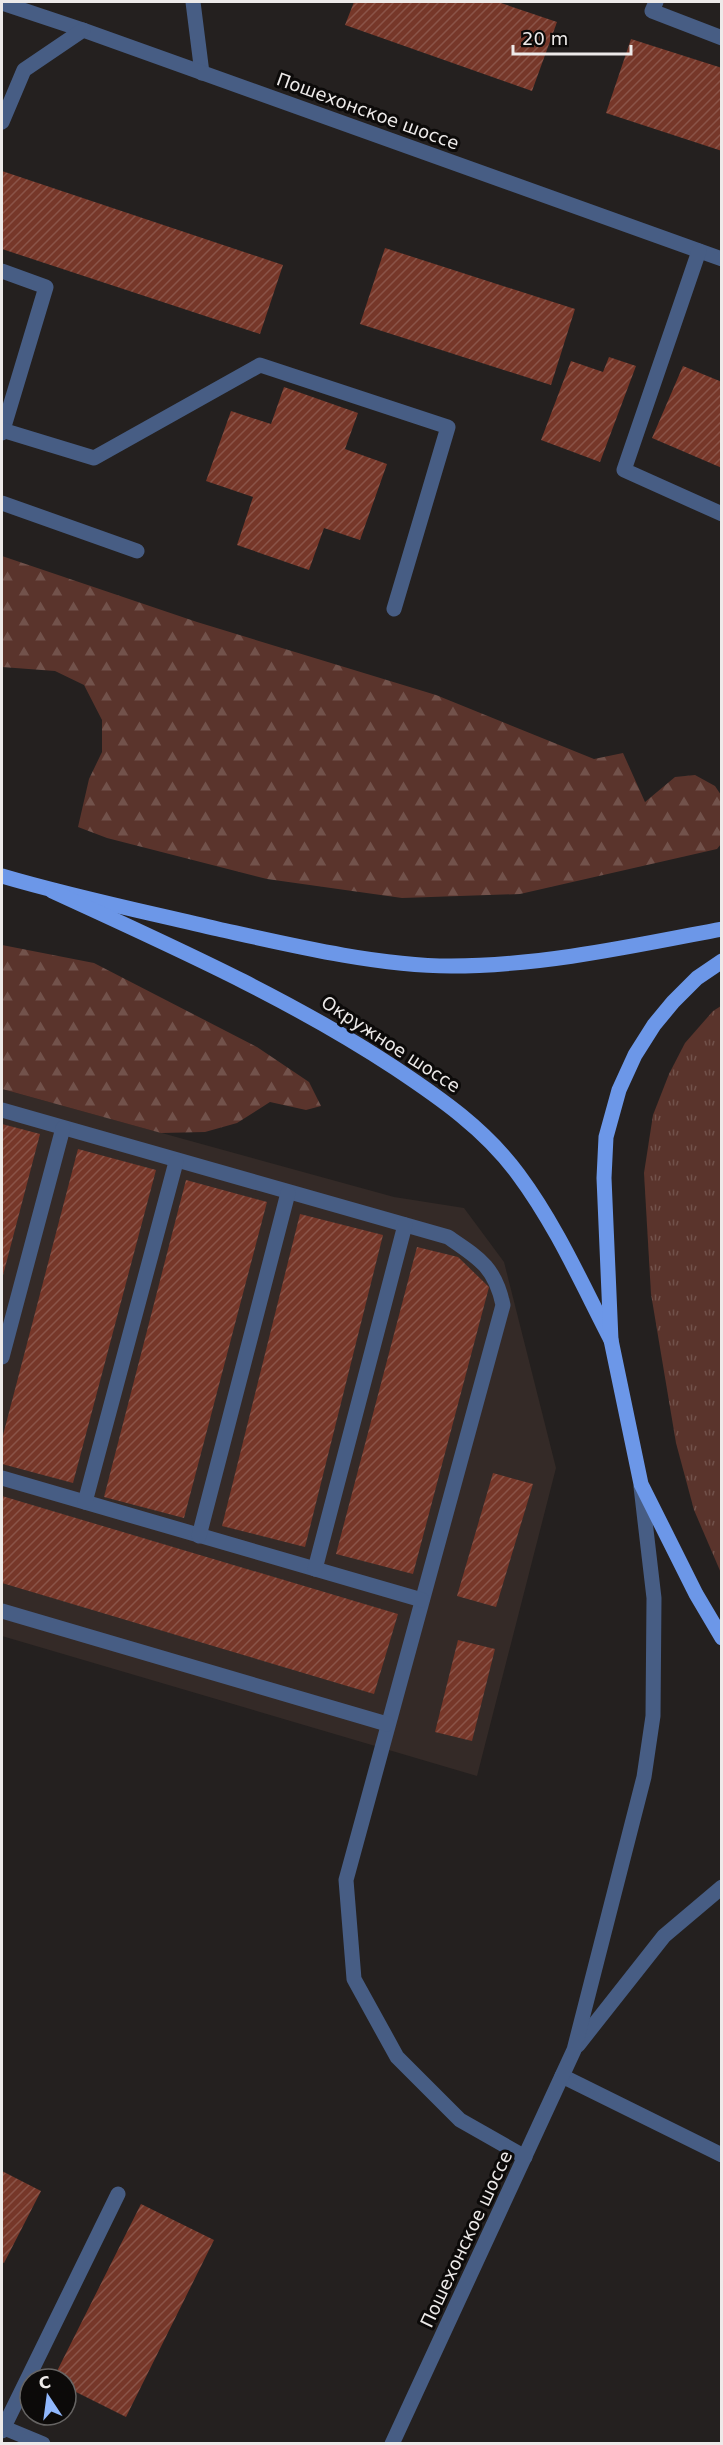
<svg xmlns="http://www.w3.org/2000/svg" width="723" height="2445" viewBox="0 0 723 2445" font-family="'DejaVu Sans',sans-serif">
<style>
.built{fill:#342a27}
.grass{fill:url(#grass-tufts)}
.forest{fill:url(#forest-firs)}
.building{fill:url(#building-hatch)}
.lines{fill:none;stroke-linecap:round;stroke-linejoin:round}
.minor{stroke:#475d84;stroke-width:15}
.major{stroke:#6c97e8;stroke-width:15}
.labels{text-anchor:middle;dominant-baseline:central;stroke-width:6;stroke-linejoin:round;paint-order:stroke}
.street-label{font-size:18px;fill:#edeae9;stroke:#0c0a09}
</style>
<defs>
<pattern id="grass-tufts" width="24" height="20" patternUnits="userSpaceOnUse" patternTransform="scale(1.5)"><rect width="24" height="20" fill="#5a342c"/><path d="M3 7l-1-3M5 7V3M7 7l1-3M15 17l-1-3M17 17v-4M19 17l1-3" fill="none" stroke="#72524b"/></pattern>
<pattern id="forest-firs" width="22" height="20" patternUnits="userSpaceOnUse" patternTransform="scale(1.5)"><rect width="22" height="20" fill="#5a342c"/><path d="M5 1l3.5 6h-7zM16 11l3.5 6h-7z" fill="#72524b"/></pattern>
<pattern id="building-hatch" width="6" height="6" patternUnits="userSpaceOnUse" patternTransform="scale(1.5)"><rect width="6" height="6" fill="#763729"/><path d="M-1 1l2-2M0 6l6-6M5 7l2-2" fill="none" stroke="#8a5448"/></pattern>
</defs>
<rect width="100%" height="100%" fill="#24201f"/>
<polygon class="built" points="2,1089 394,1197 464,1208 504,1262 556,1468 477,1776 2,1636"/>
<polygon class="grass" points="721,1006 721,1573 694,1510 676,1443 651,1294 644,1173 653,1115 669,1074 685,1043 713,1011"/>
<g class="forest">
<polygon points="2,556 197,622 436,695 594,759 623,753 645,802 675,777 695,775 715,786 721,795 721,844 717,849 520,894 402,898 267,879 107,838 78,827 89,779 102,752 102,720 84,685 55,671 2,667"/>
<polygon points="2,945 94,963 257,1047 309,1082 321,1106 306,1110 270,1102 237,1123 205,1132 161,1133 2,1089"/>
</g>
<g class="building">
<polygon points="354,2 498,2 557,22 532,91 345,25"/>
<polygon points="631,39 722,68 722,151 606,113"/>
<polygon points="2,171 283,265 260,334 2,249"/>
<polygon points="385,248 575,309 551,385 360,324"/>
<polygon points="609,357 636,366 600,462 541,440 571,361 603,372"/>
<polygon points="683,366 722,382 722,468 652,438"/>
<polygon points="284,387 358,413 345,449 387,464 360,540 324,528 309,570 237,545 253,497 206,481 231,411 271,424"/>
<polygon points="2,1124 40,1134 2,1279"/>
<polygon points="78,1149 156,1170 73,1483 2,1464 2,1439"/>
<polygon points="186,1180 267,1202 184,1518 104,1497"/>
<polygon points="300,1214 383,1235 305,1547 222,1526"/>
<polygon points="417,1247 458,1257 489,1287 413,1574 336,1554"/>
<polygon points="493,1473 533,1484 496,1607 457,1596"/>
<polygon points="2,1496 398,1614 374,1694 2,1583"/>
<polygon points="458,1640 495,1649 472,1741 435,1732"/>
<polygon points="2,2171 41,2191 4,2263 2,2262"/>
<polygon points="141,2204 214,2240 126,2417 66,2387 66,2379 53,2379"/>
</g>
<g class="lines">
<g class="minor">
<polyline points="193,2 202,73"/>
<polyline points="656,2 652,11 722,38"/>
<polyline points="2,3 83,30 722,259"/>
<polyline points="2,122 24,70 83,30"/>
<polyline points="699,251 624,470 722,514"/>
<polyline points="2,271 46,287 2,433"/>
<polyline points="2,430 94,458 260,365 448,427 394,609"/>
<polyline points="2,503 137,551"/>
<path d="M2,1110L448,1237C479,1258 495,1267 503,1305L346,1880L354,1979L397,2057L460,2120L525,2157"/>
<polyline points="2,1357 63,1128"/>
<polyline points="2,1478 422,1600"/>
<polyline points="85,1502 176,1162"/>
<polyline points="199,1536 288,1193"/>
<polyline points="315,1569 405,1225"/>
<polyline points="2,1611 387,1724"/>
<polyline points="578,2045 664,1936 722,1887"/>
<polyline points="562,2076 722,2155"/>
<polyline points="2,2427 43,2444"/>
<polyline points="2,2431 118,2194"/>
<polyline points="392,2444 574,2050 644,1777 653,1716 654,1598 641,1487"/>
</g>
<g class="major">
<path d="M2,876C73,897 146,912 218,929C290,945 378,966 451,966C542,966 633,946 722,929"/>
<path d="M52,891C169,945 287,997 395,1068C440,1098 485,1129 518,1174C556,1225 582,1284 611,1340"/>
<polyline points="722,961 697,978 673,1002 654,1025 635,1055 619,1090 606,1137 604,1178 611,1340 641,1484 696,1594 722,1638"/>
</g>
</g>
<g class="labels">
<g class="street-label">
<text transform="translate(368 111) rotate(20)">Пошехонское шоссе</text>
<text transform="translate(391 1044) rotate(33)">Окружное шоссе</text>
<text transform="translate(466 2239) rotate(-65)">Пошехонское шоссе</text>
</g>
</g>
<rect width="723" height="2445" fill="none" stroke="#edeae9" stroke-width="6"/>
<g transform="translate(48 2397) rotate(347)"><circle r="28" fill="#0c0a09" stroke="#666463" stroke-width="1.5"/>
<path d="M0-4.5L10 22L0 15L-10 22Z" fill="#91b8fd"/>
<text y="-9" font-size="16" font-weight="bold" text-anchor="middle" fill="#edeae9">С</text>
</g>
<path d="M513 45v9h118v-9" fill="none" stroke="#edeae9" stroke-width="3"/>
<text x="522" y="45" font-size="18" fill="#edeae9" stroke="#0c0a09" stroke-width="4.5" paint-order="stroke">20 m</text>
</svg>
